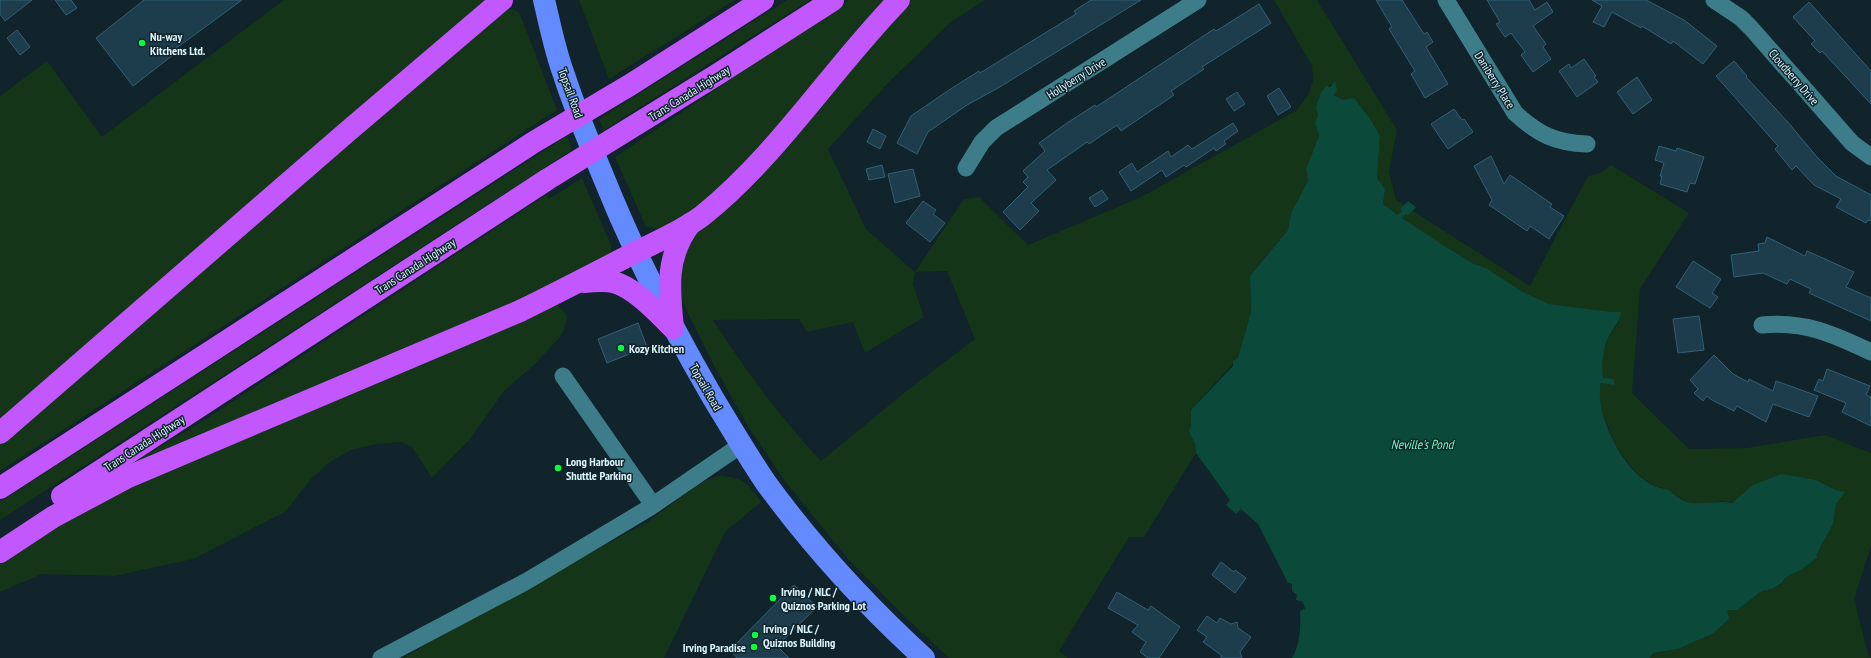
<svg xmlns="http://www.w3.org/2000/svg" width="1871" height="658" viewBox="0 0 1871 658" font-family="'PT Sans Narrow',sans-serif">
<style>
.green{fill:#143517;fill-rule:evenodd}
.water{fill:#0b4a3a}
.building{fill:#1d3d4c;stroke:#306177}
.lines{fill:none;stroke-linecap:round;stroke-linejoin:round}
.minor{stroke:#3d7d89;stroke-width:17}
.major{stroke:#638afe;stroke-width:22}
.highway{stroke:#c257fe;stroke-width:22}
.poi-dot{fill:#09fd3f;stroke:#11232b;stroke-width:1.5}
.labels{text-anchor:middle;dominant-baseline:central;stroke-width:3;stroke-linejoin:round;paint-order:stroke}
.poi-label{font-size:12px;font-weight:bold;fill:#dbf6ff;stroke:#11232b;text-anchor:start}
.street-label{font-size:12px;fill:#dbf6ff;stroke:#11232b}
.water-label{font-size:13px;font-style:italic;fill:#6afec0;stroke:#11232b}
</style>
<rect width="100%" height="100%" fill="#11232b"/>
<g class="green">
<polygon points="284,0 492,0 0,427 0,96 47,61 102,137"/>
<polygon points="579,0 735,0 609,79"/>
<polygon points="787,0 810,0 604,130 599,119"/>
<polygon points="849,0 892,0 719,194 662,230 646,227 615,157"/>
<path d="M910,0H985L951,22L889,82L828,149L866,229L915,272L964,199L979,197L1028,245L1141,197L1297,110L1309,94L1313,80L1312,66L1274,0H1317L1397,130L1389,172L1396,200L1530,286L1588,176L1601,173L1611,165L1689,213L1640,289L1632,393L1689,449L1747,448L1825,435L1871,453V546L1854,599L1868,654L1871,658H1650L1653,653L1678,649L1712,634L1727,610H1737L1762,591L1772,589L1782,584L1785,578L1802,569L1817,558L1815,555C1830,532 1837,518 1836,490L1816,480L1799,478L1753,485L1732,503L1722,501L1698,504L1686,502L1666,489L1654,486L1638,475L1624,458L1614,442L1601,409L1599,392L1603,377L1601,364L1603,353L1611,332L1619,323L1612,312L1549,304L1523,292L1486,268L1474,264L1446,247L1409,223L1383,204L1385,189L1377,178L1380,136L1344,100L1333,95L1332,84L1321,92L1316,107L1318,115L1315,123L1319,136L1306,169L1308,181L1291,213L1288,230L1250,276L1251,312L1238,358L1191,410V425L1189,432L1195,444L1196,453L1144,537H1129L1059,651L1068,658H949L907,619L848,559L784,480L747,425L715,367L678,293L681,256L691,238ZM947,271L975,339L909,389L821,461C780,418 745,369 713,320L799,319L807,332L853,322L865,353L924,317L913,284L915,272Z"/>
<polygon points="508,9 515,10 520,14 557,110 0,471 0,439"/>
<polygon points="567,136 572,150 0,520 0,502"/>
<polygon points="582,178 611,245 611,255 604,263 88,491 209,417 546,195 549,199"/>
<polygon points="556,303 566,314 567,318 564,330 559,338 535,364 504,391 470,439 432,478 412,447 402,442 377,444 351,450 330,462 312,478 285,512 193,559 115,576 42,574 0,592 0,562 90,504"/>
<path d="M718,476C742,476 749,484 761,502L725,532L664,658H403L512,594L646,523L702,482Z"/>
</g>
<path class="water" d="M1335,81L1337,90L1333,95L1344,100L1354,98L1370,119L1380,136L1377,178L1385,189L1383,204L1398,215L1402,211L1400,209L1408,201L1416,207L1408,216L1406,214L1402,218L1446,247L1474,264L1486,268L1523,292L1549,304L1612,312H1621C1619,322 1617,323 1612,331C1603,345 1601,362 1603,378L1613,379L1615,385L1601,383C1594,410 1619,459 1639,476C1644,479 1649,484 1654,486C1658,488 1663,488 1666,489C1673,492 1679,500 1687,502C1702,506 1717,500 1732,503L1753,485L1781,474L1816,480L1836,490L1845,492L1836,504L1833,524L1816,555L1817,558L1802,569L1785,578L1782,583L1772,589L1762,591L1737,610H1727L1729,619L1712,634L1678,649L1653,653L1650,658H1292C1300,645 1301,626 1300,611L1305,609L1303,602L1296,600L1297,595L1292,591V584L1288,583L1258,524L1241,509L1236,514L1226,505L1230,500L1196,453L1195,444L1189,432L1191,425V410L1233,366V361L1238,358L1251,312L1250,276L1288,230L1291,213L1308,181L1306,169L1319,136L1315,123L1318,115L1316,107L1321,92L1327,86L1330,87Z"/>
<g class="building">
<polygon points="0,0 32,0 5,21 0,14"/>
<polygon points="55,0 71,0 77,8 66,15"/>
<polygon points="144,0 242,0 175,49 177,52 133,86 96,38"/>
<polygon points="1091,0 1141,0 998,88 967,105 928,132 917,154 897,143 911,116 949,90 979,71 980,73 1076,14 1074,11"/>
<polygon points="1376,0 1402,0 1424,34 1427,32 1433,42 1426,47 1448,84 1425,98 1411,74 1415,71 1389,29 1392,27"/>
<polygon points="1487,0 1529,0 1535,10 1547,2 1553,12 1533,26 1546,44 1543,47 1551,59 1533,72 1521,55 1525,52 1511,33 1505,37 1496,24 1500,22"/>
<polygon points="1592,0 1646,0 1684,20 1717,46 1703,64 1673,41 1671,44 1642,26 1641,28 1612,12 1604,27 1593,22 1602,6"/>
<polygon points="1809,2 1871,71 1871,104 1822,51 1820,53 1811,44 1815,41 1793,17"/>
<polygon points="1259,4 1271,23 1202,67 1204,69 1171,91 1174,95 1121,131 1117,125 1089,144 1087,142 1047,170 1056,180 1031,203 1039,211 1020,230 1003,212 1028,187 1023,182 1028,177 1023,171 1045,151 1039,143 1067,123 1095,105 1096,107 1214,29 1216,31"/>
<polygon points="17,30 30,47 20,55 7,38"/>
<polygon points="1584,59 1596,76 1594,77 1598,82 1577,97 1559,71 1569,64 1571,68"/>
<polygon points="1734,61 1747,76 1746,77 1786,120 1817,157 1836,176 1871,195 1871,221 1868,220 1866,223 1836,207 1841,199 1814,185 1796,166 1792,170 1775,149 1778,146 1716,76"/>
<polygon points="1637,77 1652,100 1633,114 1617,92"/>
<polygon points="1279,88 1291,107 1278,115 1267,96"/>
<polygon points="1237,92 1245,104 1234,111 1226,99"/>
<polygon points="1454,109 1462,120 1464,119 1473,132 1448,149 1431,124"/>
<polygon points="1233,123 1238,131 1224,141 1226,144 1216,151 1214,148 1186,167 1184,165 1166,177 1162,170 1131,191 1119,172 1132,163 1137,172 1168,151 1171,157 1188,145 1192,149"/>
<polygon points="873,129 886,136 880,149 867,142"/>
<polygon points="1659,146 1676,151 1677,148 1704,157 1695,184 1690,183 1687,192 1660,184 1662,176 1660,176 1664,163 1655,160"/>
<polygon points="1491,156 1504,184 1510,175 1552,204 1550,207 1564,216 1549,239 1530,226 1527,231 1489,205 1492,200 1474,166"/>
<polygon points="882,165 885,177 869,180 866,169"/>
<polygon points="913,169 920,196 895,203 888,174"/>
<polygon points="1102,190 1108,199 1095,207 1089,198"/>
<polygon points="923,201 936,210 933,214 945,223 930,242 906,223"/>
<polygon points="1767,237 1805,256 1807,251 1854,272 1846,287 1871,298 1871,321 1809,293 1811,289 1790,279 1787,284 1763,273 1734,277 1731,255 1759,251 1758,244 1765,243"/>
<polygon points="1693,261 1721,279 1712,293 1718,297 1710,308 1676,287"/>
<polygon points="1699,316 1704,350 1678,353 1673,319"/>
<polygon points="638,323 647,347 607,363 598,339"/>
<polygon points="1714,355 1733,374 1748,382 1749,379 1773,391 1776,381 1818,396 1809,417 1773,404 1766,422 1737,406 1734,411 1712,400 1707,396 1703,401 1694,393 1698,389 1690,380"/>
<polygon points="1827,369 1870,386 1866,395 1871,397 1871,426 1842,412 1846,403 1814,390 1819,379 1823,381"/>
<polygon points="1221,562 1234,572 1235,570 1246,578 1235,593 1212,575"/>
<polygon points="794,585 817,607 777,646 789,658 737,658 730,650"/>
<polygon points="1117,592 1148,610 1151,606 1180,627 1159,658 1148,658 1140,652 1146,642 1132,632 1138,625 1108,608"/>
<polygon points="1207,616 1217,623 1220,618 1231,624 1237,622 1238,628 1251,637 1240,652 1242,658 1221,658 1221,655 1203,642 1207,637 1197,630"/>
</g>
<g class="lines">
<g class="minor">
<path d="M1446,0L1515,113C1538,134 1555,143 1587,144"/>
<polyline points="1714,0 1741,18 1751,28 1852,143 1871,157"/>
<polyline points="966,168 982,142 996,128 1198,0"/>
<path d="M1762,325C1805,321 1833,334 1871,352"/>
<polyline points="563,376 653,505"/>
<polyline points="381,658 527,581 649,508 741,445"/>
</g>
<path class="major" d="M544,0C550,25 555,51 564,75C575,109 589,142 603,176C634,253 671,326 713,398C730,426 747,455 766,483C812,546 866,605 924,658"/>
<g class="highway">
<path d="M584,282C594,281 604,280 613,282C634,287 658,313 673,328"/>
<path d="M673,328C669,289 665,257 690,224"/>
<polyline points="0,433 347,132 502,0"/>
<polyline points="0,488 534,142 630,85 763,0"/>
<polyline points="62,496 548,179 718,74 833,0"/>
<path d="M0,552L53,517L128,477L520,311C559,292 597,272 636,252C658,241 682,231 702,216C778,155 831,70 899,0"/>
</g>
</g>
<g class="poi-dot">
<circle cx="142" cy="43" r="4"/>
<circle cx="621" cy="348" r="4"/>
<circle cx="558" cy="468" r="4"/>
<circle cx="773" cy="598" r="4"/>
<circle cx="755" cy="635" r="4"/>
<circle cx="754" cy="647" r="4"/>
</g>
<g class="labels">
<g class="poi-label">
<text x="150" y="36">Nu-way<tspan x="150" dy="14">Kitchens Ltd.</tspan></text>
<text x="629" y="348">Kozy Kitchen</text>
<text x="566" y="461">Long Harbour<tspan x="566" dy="14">Shuttle Parking</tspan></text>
<text x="781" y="591">Irving / NLC /<tspan x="781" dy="14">Quiznos Parking Lot</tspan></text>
<text x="763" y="628">Irving / NLC /<tspan x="763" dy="14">Quiznos Building</tspan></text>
<text x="746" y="647" text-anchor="end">Irving Paradise</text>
</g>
<g class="street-label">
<text transform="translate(1794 77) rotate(49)">Cloudberry Drive</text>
<text transform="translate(1076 78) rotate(-32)">Hollyberry Drive</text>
<text transform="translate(1495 80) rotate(58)">Daniberry Place</text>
<text transform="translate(571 93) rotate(70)">Topsail Road</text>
<text transform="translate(689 93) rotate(-32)">Trans Canada Highway</text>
<text transform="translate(415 266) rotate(-33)">Trans Canada Highway</text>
<text transform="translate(706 387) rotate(60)">Topsail Road</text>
<text transform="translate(144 443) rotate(-33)">Trans Canada Highway</text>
</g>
<g class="water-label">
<text x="1422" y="444">Neville's Pond</text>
</g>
</g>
</svg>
